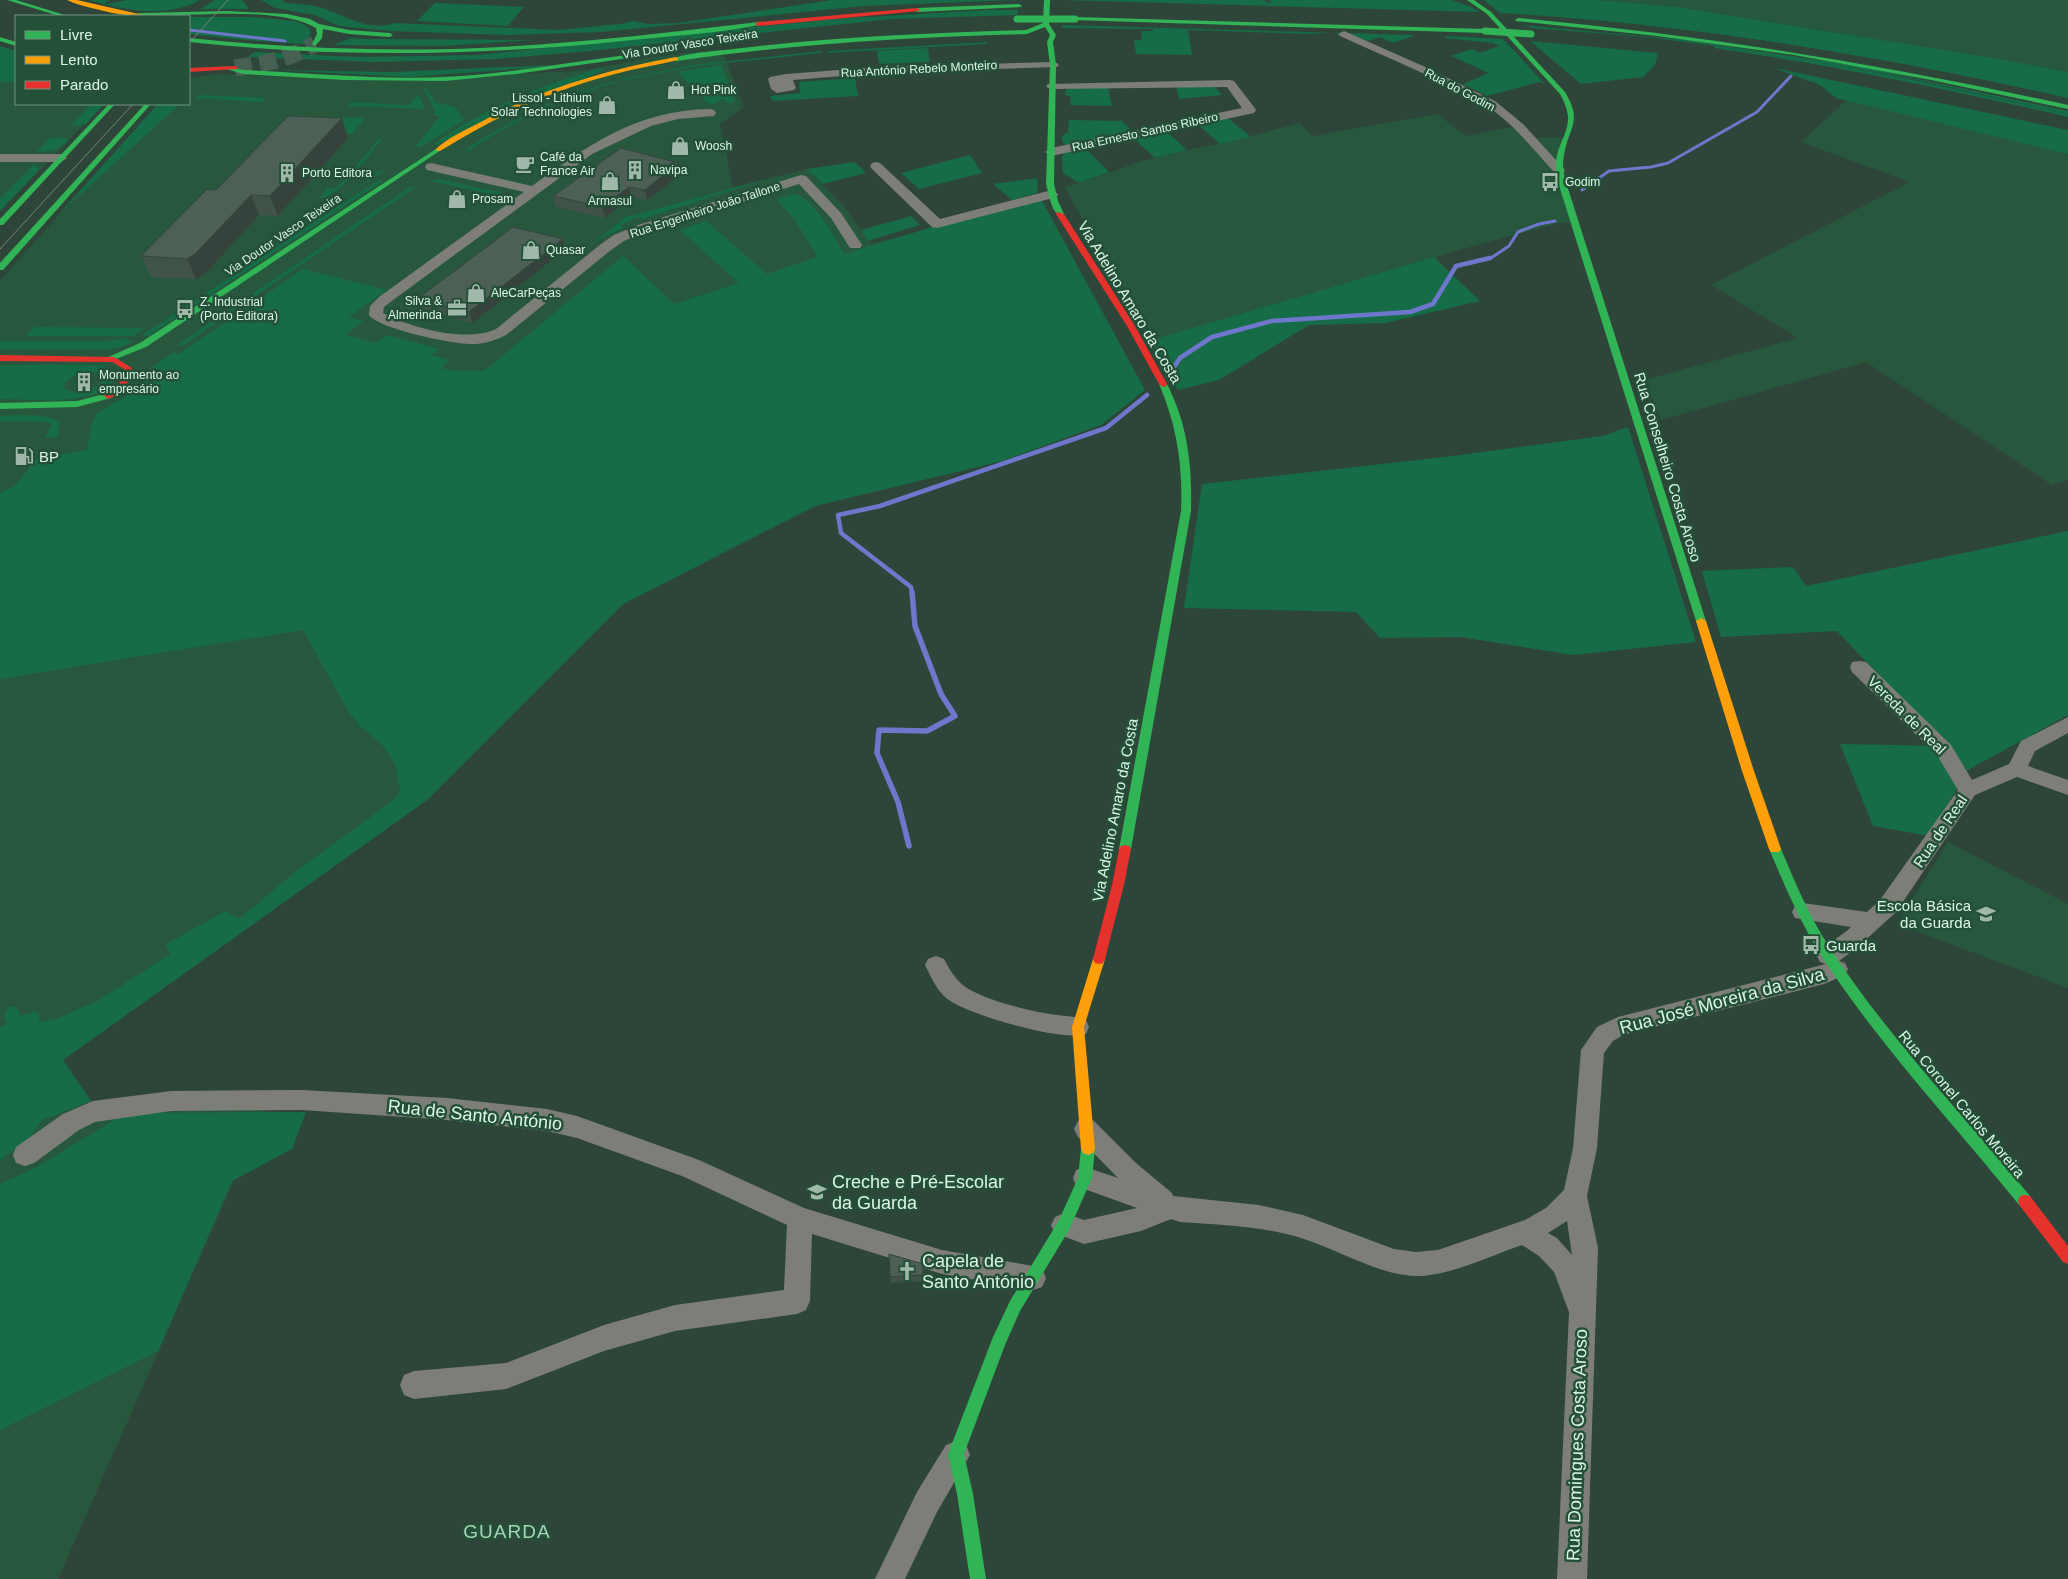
<svg xmlns="http://www.w3.org/2000/svg" width="2068" height="1579" viewBox="0 0 2068 1579" font-family="Arial,sans-serif">
<style>
.built{fill:#27583e}
.green{fill:#166c46;fill-rule:evenodd}
.lines{fill:none;stroke-linecap:round;stroke-linejoin:round}
.stream-far2{stroke:#6f77cc;stroke-width:3}
.stream-far1{stroke:#6f77cc;stroke-width:4.5}
.stream{stroke:#6f77cc;stroke-width:5.5}
.secondary-tunnel{stroke:#486053;stroke-width:17;stroke-dasharray:17 8;stroke-linecap:butt}
.street{fill:#7e7e79;fill-rule:evenodd}
.fast{fill:#30b455;fill-rule:evenodd}
.slow{fill:#ff9f0a;fill-rule:evenodd}
.jam{fill:#e5322d;fill-rule:evenodd}
.tram{stroke:#7a827b;stroke-width:1}
.fast-bridge{stroke:#30b455;stroke-width:7}
.wall{fill:#415349}
.shaded-wall{fill:#35433c}
.building{fill:#4c6055;stroke:#35433c}
.labels{text-anchor:middle;dominant-baseline:central;stroke-width:5;stroke-linejoin:round;paint-order:stroke}
.far-street-label{font-size:12px;fill:#ddf5e6;stroke:#245038}
.far-poi-label{font-size:12px;fill:#ddf5e6;stroke:#245038;text-anchor:start}
.street-label{font-size:15px;fill:#ddf5e6;stroke:#245038}
.poi-label{font-size:15px;fill:#ddf5e6;stroke:#245038;text-anchor:start}
.near-street-label{font-size:18px;fill:#ddf5e6;stroke:#245038}
.near-poi-label{font-size:18px;fill:#ddf5e6;stroke:#245038;text-anchor:start}
.near-neighbourhood-label{font-size:19px;letter-spacing:1px;fill:#a4d3b7;stroke:#245038}
</style>
<rect width="100%" height="100%" fill="#2e4639"/>
<g class="built">
<polygon points="1600,0 2068,0 2068,72 2000,59 1677,7"/>
<polygon points="0,46 16,51 16,104 104,104 0,211"/>
<polygon points="721,49 744,107 720,124 733,187 807,169 843,205 871,244 935,228 1145,390 1101,425 1002,461 815,506 623,604 427,800 63,1060 91,1101 271,1096 58,1579 0,1579 0,281 158,104 189,104 189,78 219,74 353,80 581,71 660,56"/>
<polygon points="1849,98 2068,153 2068,480 2052,485 1866,362 1661,420 1644,380 1798,338 1711,285 1910,182 1801,142"/>
<polygon points="1437,114 1466,136 1512,127 1531,138 1565,138 1562,144 1572,223 1559,223 1473,246 1148,341 1065,187 1089,180 1139,162 1187,150 1238,140 1299,123 1313,136"/>
<polygon points="1948,842 2068,904 2068,988 1897,924"/>
</g>
<g class="green">
<path d="M89,0H110L105,2L106,4L128,0H200C167,19 123,10 89,0Z"/>
<polygon points="215,0 242,0 249,9 200,9"/>
<path d="M261,0H282L286,3C300,4 315,5 328,10C351,19 370,31 395,23L558,30L620,24L633,21L648,24L678,23L832,0H1015L864,6L601,32L507,35L390,31L339,26L315,15L275,8Z"/>
<polygon points="1062,0 1263,0 1269,3 1272,2 1269,0 1452,0 1471,7 1479,12"/>
<path d="M1484,0H1599L1677,7L2000,59L2068,72V98C1882,56 1691,24 1500,13Z"/>
<polygon points="435,3 524,7 508,26 417,21"/>
<polygon points="987,10 1018,10 1018,15 891,19 590,51 496,59 374,62 248,57 254,52 357,57 477,55 834,19"/>
<polygon points="189,17 252,17 296,21 307,26 311,32 305,44 244,40 189,34"/>
<polygon points="1062,25 1413,35 1413,36 1393,43 1380,37 1368,41 1343,32 1310,34 1188,30 1192,55 1136,54 1134,40 1141,40 1142,31 1153,31 1153,29 1062,28"/>
<path d="M1522,25L1686,40L1858,66L2068,111V114L1913,79L1825,63L1914,80L2068,114V117C1950,90 1833,65 1714,48V46L1761,52L1647,37L1532,28Z"/>
<polygon points="1446,36 1503,39 1545,84 1539,82 1487,96 1463,84 1489,73 1451,56 1471,49 1480,53 1499,46 1493,43 1445,38"/>
<polygon points="351,38 371,39 534,40 444,46 333,45"/>
<polygon points="1530,41 1658,53 1655,65 1643,77 1581,84"/>
<polygon points="987,42 987,44 828,53 828,51"/>
<polygon points="0,46 16,51 16,82 0,82"/>
<polygon points="928,48 930,62 879,64 877,51"/>
<polygon points="821,51 821,53 697,66 624,80 622,79 694,65"/>
<polygon points="551,65 533,68 408,77 273,70 392,72"/>
<polygon points="721,65 735,102 727,103 723,99 718,100 719,103 709,104 678,72"/>
<path d="M601,68L603,70L438,144L434,143C486,108 541,85 601,68Z"/>
<polygon points="1774,68 2068,130 2068,154 1836,98 1820,85"/>
<polygon points="855,78 858,96 772,101 770,96 800,93 799,82"/>
<path d="M616,81L618,82C563,96 515,120 468,151L464,150C512,119 561,96 616,81Z"/>
<polygon points="1176,86 1214,86 1222,95 1179,99"/>
<polygon points="423,87 428,90 435,102 455,107 464,120 421,147 416,146 440,116 433,115 435,111"/>
<polygon points="1108,87 1112,106 1070,105 1071,97 1065,95 1066,90 1070,88"/>
<polygon points="418,94 425,109 348,106 351,102 409,105"/>
<polygon points="199,95 265,98 262,102 196,98"/>
<polygon points="92,104 104,104 86,124 70,126"/>
<polygon points="158,104 180,104 58,215"/>
<polygon points="338,117 365,118 352,134 324,132"/>
<polygon points="1228,118 1251,137 1220,144 1197,124"/>
<polygon points="1069,120 1122,121 1133,132 1066,145 1062,142 1062,136 1068,132"/>
<polygon points="1167,132 1187,150 1155,158 1134,139"/>
<path d="M50,138H64L68,140C60,151 49,151 37,152Z"/>
<path d="M379,139H382C370,153 338,199 320,198L328,188L336,189Z"/>
<polygon points="1085,148 1109,172 1079,183 1063,173 1062,156 1065,153"/>
<polygon points="970,155 982,173 919,189 901,173"/>
<polygon points="855,162 866,173 823,184 807,169"/>
<polygon points="34,164 39,170 0,211 0,199"/>
<polygon points="388,169 373,178 215,282 377,174 374,173"/>
<polygon points="771,178 642,219 639,217 630,220 630,221 620,225 623,228 603,237 589,246 626,217"/>
<polygon points="1038,178 1037,193 1012,200 993,184"/>
<polygon points="437,179 499,192 504,197 431,181"/>
<polygon points="378,180 383,181 148,336 142,335"/>
<polygon points="410,187 414,188 182,346 177,345"/>
<path d="M793,194C811,194 836,239 844,254L932,227L1041,199L1145,390L1101,425L1002,461L815,506L623,604L427,800L63,1060L91,1101L42,1120L28,1139L0,1160V1028L7,1024L4,1017L8,1007L16,1006L20,1015L29,1014L34,1011L39,1014V1022L60,1018L82,1007L93,1004L170,954L166,944L226,911L239,919L299,869L380,810L398,796L400,790L395,764L381,743L361,727L348,711L303,630L0,679V493L15,486L39,456L56,451L55,455L87,450L92,423L97,413L130,394L139,386L149,370L173,352L179,354L303,269L387,290L349,317L363,321L346,335L376,343L387,335L439,349L431,355L449,360L441,368L456,371H484L623,256L674,304L739,283L680,230L706,221L767,274L818,257L794,219L776,199Z"/>
<polygon points="911,216 920,225 868,241 861,230"/>
<polygon points="1434,257 1480,301 1385,323 1309,325 1219,380 1178,390 1148,341"/>
<polygon points="34,327 145,328 133,336 26,336"/>
<polygon points="126,339 133,341 121,347 107,349 0,349 0,341 103,341"/>
<path d="M0,365H101L113,370L116,377C102,408 29,399 0,399ZM89,372L102,374L103,378C98,391 75,397 64,388L65,383L72,377Z"/>
<path d="M0,416C15,416 49,412 59,423L58,437L45,438L51,426L48,422L0,421Z"/>
<polygon points="1628,427 1696,642 1573,655 1461,637 1380,638 1356,612 1184,608 1202,484 1453,456 1603,436"/>
<polygon points="2068,531 2068,715 1968,770 1929,836 1873,826 1840,744 1946,746 1837,631 1721,637 1702,571 1793,567 1806,586"/>
<polygon points="306,1112 292,1149 232,1181 158,1351 0,1430 0,1184 35,1168 126,1113"/>
</g>
<g class="lines">
<g class="stream-far2">
<polyline points="189,30 285,41"/>
<polyline points="1582,190 1609,171 1651,167 1668,163 1757,112 1791,76"/>
<polyline points="1485,259 1491,258 1509,246 1518,232 1539,224 1555,221"/>
</g>
<g class="stream-far1">
<polyline points="1168,376 1180,358 1212,337 1272,321 1410,312 1433,304 1456,266 1490,258"/>
<polyline points="912,593 911,587 841,533 838,515 880,506 1106,428 1147,395"/>
</g>
<polyline class="stream" points="909,846 898,802 877,753 879,730 927,731 955,716 941,694 915,626 912,592"/>
<path class="secondary-tunnel" d="M235,68C264,64 289,59 315,44"/>
<g class="street">
<path d="M1344,31L1423,66L1495,101L1523,124L1565,170L1563,173H1555C1533,150 1513,122 1486,106C1441,79 1388,58 1340,36L1338,34Z"/>
<polygon points="1053,62 1057,63 1059,65 1057,67 878,73 793,80 796,88 794,90 777,93 771,89 768,79 770,77 786,74 878,67"/>
<polygon points="1230,80 1234,81 1254,107 1256,110 1254,113 1051,156 1045,152 1051,148 1242,108 1227,87 1052,89 1048,88 1046,86 1048,84"/>
<path d="M710,109L714,110L716,113L714,116L678,119L651,126L592,154L389,303L384,307L383,313C411,328 466,343 496,329L601,244L614,235L638,225L801,175L806,176L841,213L862,245L860,248H850L831,218L799,184L648,231L624,241L611,250L506,335C496,340 487,343 477,344C458,346 379,329 369,315L370,306L379,297L524,192L427,170L425,167L427,164L431,163L532,186C588,145 637,110 710,109Z"/>
<polygon points="0,154 61,154 67,158 61,162 0,162"/>
<polygon points="876,162 880,163 940,219 1052,190 1058,194 1057,197 937,228 932,227 872,169 870,166 872,163"/>
<path d="M1859,661L1866,662L1951,745L1972,780L2009,764L2021,741L2068,717V733L2035,751L2028,766L2068,780V795L2017,777L1975,795L1896,912L1859,946L1839,961L1845,963L1848,969L1845,975L1824,984L1623,1035L1613,1041L1604,1053L1597,1148L1587,1196L1598,1248L1587,1579H1557L1569,1312L1554,1272L1539,1256L1522,1245C1492,1255 1447,1277 1416,1276C1382,1276 1338,1250 1304,1239C1265,1226 1221,1225 1180,1222L1171,1219L1141,1231L1084,1244L1055,1233L1051,1225L1055,1217L1064,1213L1084,1220L1137,1208L1076,1186L1073,1178L1076,1170L1085,1167L1118,1178L1078,1137L1074,1129L1078,1121L1086,1118L1094,1121L1136,1163L1172,1193L1173,1196L1259,1205L1303,1215L1394,1249L1416,1252L1438,1250L1525,1220L1546,1208L1564,1190L1573,1148L1581,1050L1597,1027L1618,1017L1826,964L1820,962L1817,956C1822,946 1842,936 1851,927L1795,918L1792,912L1795,906L1803,903L1867,912L1880,900L1958,790L1937,755L1852,672L1850,667L1852,662ZM1567,1221L1572,1255L1557,1238L1548,1233Z"/>
<path d="M936,956L944,959C950,970 956,981 967,988C984,999 1025,1010 1044,1013C1058,1016 1072,1015 1086,1020L1089,1027L1086,1034C1062,1042 975,1016 952,1002C938,994 932,979 925,965L928,959Z"/>
<polygon points="302,1090 447,1098 547,1109 577,1116 699,1160 804,1208 942,1250 1033,1266 1042,1269 1046,1278 1042,1287 1033,1290 942,1274 812,1234 810,1301 806,1310 797,1314 675,1331 604,1351 506,1389 414,1399 404,1395 400,1385 404,1375 414,1371 506,1363 604,1325 675,1305 784,1290 787,1225 682,1176 577,1138 547,1131 447,1120 302,1110 171,1111 95,1122 79,1130 34,1163 25,1166 16,1163 13,1155 16,1147 63,1114 93,1101 171,1091"/>
<polygon points="956,1441 966,1445 970,1455 937,1512 905,1579 875,1579 917,1492 946,1445"/>
</g>
<g class="fast">
<polygon points="7,0 16,0 68,16 59,16"/>
<path d="M1044,0H1050L1049,24L1056,35L1053,42L1056,65L1054,184L1058,201L1064,214L1060,216C1051,211 1049,194 1046,184L1050,65L1047,42L1050,35L1045,27L1027,34C909,37 793,44 676,61L673,59C683,53 719,51 733,49C830,37 928,33 1026,30L1043,23Z"/>
<path d="M1467,0H1474L1491,12L1565,92C1583,122 1569,126 1564,155C1562,163 1563,171 1565,179L1706,621L1705,623H1697L1696,621L1557,179C1556,171 1555,163 1557,155C1560,142 1569,130 1568,116C1567,108 1564,101 1560,94L1487,14Z"/>
<polygon points="1019,4 1022,6 1021,7 917,12 914,10 917,8"/>
<path d="M227,11L287,14L310,19L319,24L349,30L390,33L393,35L390,37L349,34L323,29L322,38L315,46L312,44L317,34L316,28C274,3 173,19 122,16L141,13Z"/>
<polygon points="1075,17 1485,29 1488,31 1485,33 1073,20 1072,19"/>
<path d="M1518,18C1704,35 1886,65 2068,105V109L1931,80L1794,55L1657,36L1516,21L1515,20Z"/>
<path d="M758,22L761,24L760,25C718,33 674,36 632,40C484,56 337,58 189,42V38C286,48 382,52 480,48C573,44 665,33 758,22Z"/>
<polygon points="0,37 16,42 16,46 0,41"/>
<path d="M634,54L637,56L636,57L516,74L445,81L344,80L243,74L226,69L229,67L243,70C310,73 378,80 445,77C508,74 571,62 634,54Z"/>
<polygon points="109,104 115,104 3,225 0,225 0,219"/>
<polygon points="145,104 151,104 3,270 0,270 0,263"/>
<polygon points="436,149 441,150 146,347 111,361 108,362 104,359 140,343"/>
<path d="M1163,381C1169,384 1170,391 1173,397C1189,433 1192,472 1191,511L1131,849L1129,852H1121L1119,849L1181,511C1183,466 1177,426 1159,384Z"/>
<polygon points="108,393 111,394 111,398 77,407 0,409 0,403 77,401"/>
<path d="M1775,845L1779,846L1781,849C1795,882 1808,914 1828,945C1886,1035 1962,1113 2030,1196L2032,1201L2030,1206L2025,1207L2020,1206C1952,1122 1877,1043 1819,952C1799,919 1784,884 1769,849L1771,846Z"/>
<polygon points="1088,1143 1093,1145 1095,1149 1092,1178 1069,1230 1020,1311 1005,1345 964,1454 973,1494 986,1579 970,1579 957,1494 948,1454 993,1337 1010,1301 1059,1220 1078,1178 1081,1149 1083,1145"/>
</g>
<g class="slow">
<path d="M67,0H77L143,15C132,19 78,6 67,0Z"/>
<path d="M676,57L678,58V60C657,65 636,68 615,74C552,90 495,117 440,151L435,150C446,139 463,131 477,124C539,89 606,70 676,57Z"/>
<polygon points="1701,618 1706,621 1754,771 1781,849 1779,852 1771,852 1769,849 1742,771 1696,621"/>
<polygon points="1099,954 1103,955 1105,959 1084,1027 1095,1149 1093,1153 1088,1155 1083,1153 1081,1149 1072,1027 1093,959 1095,955"/>
</g>
<g class="jam">
<polygon points="917,8 920,10 919,11 758,26 755,24 758,22"/>
<polygon points="235,66 237,67 237,69 189,72 189,68"/>
<polygon points="1057,212 1064,214 1135,326 1167,384 1166,386 1163,387 1159,384 1127,326 1056,214"/>
<path d="M0,355L114,357L132,368C130,383 123,394 108,399L104,396L119,385L124,369L112,362L0,361Z"/>
<polygon points="1125,845 1129,846 1131,849 1124,885 1105,959 1103,963 1099,964 1095,963 1093,959 1112,885 1119,849 1121,846"/>
<polygon points="2025,1195 2030,1196 2068,1246 2068,1264 2063,1262 2020,1206 2018,1201 2020,1196"/>
</g>
<g class="tram">
<polyline points="189,43 228,0"/>
<polyline points="0,249 133,104"/>
</g>
<g class="fast-bridge">
<polyline points="1017,19 1075,19"/>
<polyline points="1485,31 1531,34"/>
</g>
</g>
<g class="wall">
<polygon points="348,138 278,216 259,215 205,274 196,279 151,277 141,256 216,190"/>
<polygon points="681,174 647,200 631,197 605,218 556,207 553,196"/>
<polygon points="563,239 565,249 473,323 421,309 417,299"/>
<polygon points="924,1270 924,1281 891,1283 890,1277"/>
</g>
<g class="shaded-wall">
<polygon points="342,118 348,138 278,216 270,196"/>
<polygon points="679,163 681,174 647,200 645,190"/>
<polygon points="629,187 631,197 605,218 602,207"/>
<polygon points="251,195 259,215 205,274 196,279 187,259"/>
<polygon points="563,239 565,249 473,323 469,312"/>
</g>
<g class="building">
<polygon points="288,116 342,118 270,196 251,195 195,254 187,259 141,256 207,189 216,190"/>
<polygon points="621,148 679,163 645,190 629,187 602,207 553,196"/>
<polygon points="513,227 563,239 469,312 417,299"/>
<polygon points="889,1254 923,1264 923,1275 890,1277"/>
</g>
<defs>
<g id="shop-bare" transform="scale(1.5)"><path d="M-5-2.5h2.3a2.7 3.5 0 0 1 5.4 0H5L5.5 6h-11ZM-1.5-2.5h3a1.5 2.3 0 0 0-3 0Z" fill="#a0b8a9" stroke="#245038" stroke-width="2.5" paint-order="stroke"/></g>
<g id="cafe-bare" transform="scale(1.5)"><path d="M-5.5-4.5H6V0H3Q3 3.5 0 3.5H-2.5Q-5.5 3.5-5.5 0ZM3-3.2v2h1.7v-2ZM-6 4.5H4V6H-6Z" fill="#a0b8a9" stroke="#245038" stroke-width="2.5" paint-order="stroke"/></g>
<g id="building-bare" transform="scale(1.5)"><path d="M-4-6H4V6H1V3H-1V6H-4ZM-2.5-4.3h1.7v1.8h-1.7ZM.8-4.3h1.7v1.8H.8ZM-2.5-1h1.7V.8h-1.7ZM.8-1h1.7V.8H.8Z" fill="#a0b8a9" stroke="#245038" stroke-width="2.5" paint-order="stroke"/></g>
<g id="bus-bare" transform="scale(1.5)"><path d="M-5-6H5V4H4V6H2V4H-2V6H-4V4H-5ZM-3.5-4V0h7V-4ZM-3.5 1.2v1.5H-2V1.2ZM2 1.2v1.5H3.5V1.2Z" fill="#a0b8a9" stroke="#245038" stroke-width="2.5" paint-order="stroke"/></g>
<g id="office-bare" transform="scale(1.5)"><path d="M-6-3h4V-5.5h4V-3h4V5H-6ZM-1-4.5V-3h2v-1.5ZM-6 0V1H6V0Z" fill="#a0b8a9" stroke="#245038" stroke-width="2.5" paint-order="stroke"/></g>
<g id="fuel-bare" transform="scale(1.5)"><path d="M-5.5-6h7V0h2V4h1.3V-2.5L3-4.5l.8-.8L6-3V5H2.5V1h-1V6h-7ZM-4.2-4.7v3.2H.2V-4.7Z" fill="#a0b8a9" stroke="#245038" stroke-width="2.5" paint-order="stroke"/></g>
<g id="school-bare" transform="scale(1.5)"><path d="M0-5L7-2L0 1L-7-2ZM-4 1L0 2.5L4 1V4Q0 6-4 4Z" fill="#a0b8a9" stroke="#245038" stroke-width="2.5" paint-order="stroke"/></g>
<g id="church-bare" transform="scale(1.5)"><path d="M-1.2-6h2.4v3.5h3.3v2.4h-3.3V6h-2.4V-.1h-3.3v-2.4h3.3Z" fill="#a0b8a9" stroke="#245038" stroke-width="2.5" paint-order="stroke"/></g>
</defs>
<g fill-rule="evenodd">
<use href="#shop-bare" x="676" y="90"/>
<use href="#shop-bare" x="607" y="105"/>
<use href="#shop-bare" x="680" y="146"/>
<use href="#cafe-bare" x="525" y="164"/>
<use href="#building-bare" x="635" y="170"/>
<use href="#building-bare" x="287" y="173"/>
<use href="#shop-bare" x="610" y="181"/>
<use href="#bus-bare" x="1550" y="182"/>
<use href="#shop-bare" x="457" y="199"/>
<use href="#shop-bare" x="531" y="250"/>
<use href="#shop-bare" x="476" y="293"/>
<use href="#office-bare" x="457" y="308"/>
<use href="#bus-bare" x="185" y="309"/>
<use href="#building-bare" x="84" y="382"/>
<use href="#fuel-bare" x="24" y="456"/>
<use href="#school-bare" x="1986" y="914"/>
<use href="#bus-bare" x="1811" y="945"/>
<use href="#school-bare" x="817" y="1192"/>
<use href="#church-bare" x="907" y="1271"/>
</g>
<g class="labels">
<g class="far-street-label">
<text transform="translate(690 44) rotate(-9)">Via Doutor Vasco Teixeira</text>
<text transform="translate(919 69) rotate(-3)">Rua António Rebelo Monteiro</text>
<text transform="translate(1460 90) rotate(28)">Rua do Godim</text>
<text transform="translate(1145 132) rotate(-12)">Rua Ernesto Santos Ribeiro</text>
<text transform="translate(705 210) rotate(-18)">Rua Engenheiro João Tallone</text>
<text transform="translate(283 235) rotate(-34)">Via Doutor Vasco Teixeira</text>
</g>
<g class="far-poi-label">
<text x="691" y="90">Hot Pink</text>
<text x="592" y="98" text-anchor="end">Lissol - Lithium<tspan x="592" dy="14">Solar Technologies</tspan></text>
<text x="695" y="146">Woosh</text>
<text x="540" y="157">Café da<tspan x="540" dy="14">France Air</tspan></text>
<text x="650" y="170">Navipa</text>
<text x="302" y="173">Porto Editora</text>
<text x="1565" y="182">Godim</text>
<text x="472" y="199">Prosam</text>
<text x="610" y="201" text-anchor="middle">Armasul</text>
<text x="546" y="250">Quasar</text>
<text x="491" y="293">AleCarPeças</text>
<text x="442" y="301" text-anchor="end">Silva &amp;<tspan x="442" dy="14">Almerinda</tspan></text>
<text x="200" y="302">Z. Industrial<tspan x="200" dy="14">(Porto Editora)</tspan></text>
<text x="99" y="375">Monumento ao<tspan x="99" dy="14">empresário</tspan></text>
</g>
<g class="street-label">
<text transform="translate(1130 302) rotate(59)">Via Adelino Amaro da Costa</text>
<text transform="translate(1668 467) rotate(73)">Rua Conselheiro Costa Aroso</text>
<text transform="translate(1907 715) rotate(45)">Vereda de Real</text>
<text transform="translate(1115 810) rotate(-79)">Via Adelino Amaro da Costa</text>
<text transform="translate(1940 831) rotate(-56)">Rua de Real</text>
<text transform="translate(1962 1104) rotate(50)">Rua Coronel Carlos Moreira</text>
</g>
<g class="poi-label">
<text x="39" y="456">BP</text>
<text x="1971" y="905" text-anchor="end">Escola Básica<tspan x="1971" dy="17">da Guarda</tspan></text>
<text x="1826" y="945">Guarda</text>
</g>
<g class="near-street-label">
<text transform="translate(1722 1001) rotate(-15)">Rua José Moreira da Silva</text>
<text transform="translate(475 1115) rotate(6)">Rua de Santo António</text>
<text transform="translate(1577 1445) rotate(-88)">Rua Domingues Costa Aroso</text>
</g>
<g class="near-poi-label">
<text x="832" y="1182">Creche e Pré-Escolar<tspan x="832" dy="21">da Guarda</tspan></text>
<text x="922" y="1261">Capela de<tspan x="922" dy="21">Santo António</tspan></text>
</g>
<g class="near-neighbourhood-label">
<text x="507" y="1531">GUARDA</text>
</g>
</g>
<rect x="15" y="15" width="175" height="90" fill="#245038" stroke="#6e927e"/>
<rect x="25" y="31" width="25" height="8" fill="#30b455" stroke="#6e927e"/>
<text x="60" y="40" font-size="15" fill="#ddf5e6">Livre</text>
<rect x="25" y="56" width="25" height="8" fill="#ff9f0a" stroke="#6e927e"/>
<text x="60" y="65" font-size="15" fill="#ddf5e6">Lento</text>
<rect x="25" y="81" width="25" height="8" fill="#e5322d" stroke="#6e927e"/>
<text x="60" y="90" font-size="15" fill="#ddf5e6">Parado</text>
</svg>
